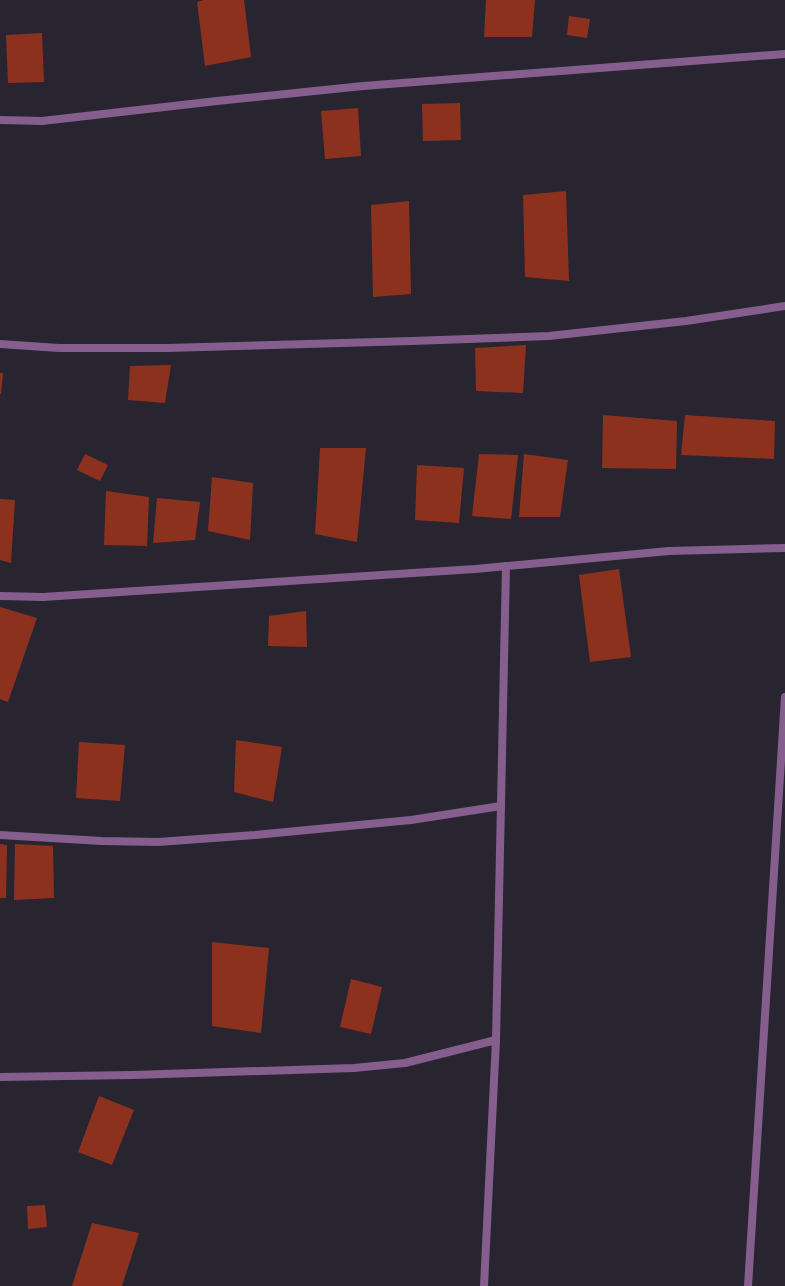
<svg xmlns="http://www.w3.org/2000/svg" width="785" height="1286" viewBox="0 0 785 1286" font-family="'Public Sans',sans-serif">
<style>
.building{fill:#8d311f}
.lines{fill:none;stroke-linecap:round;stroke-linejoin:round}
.street{stroke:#865e8d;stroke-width:8}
</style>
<rect width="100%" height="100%" fill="#282530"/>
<g class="building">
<polygon points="204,0 244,0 251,57 205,66 197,2"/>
<polygon points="486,0 535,0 532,37 484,37"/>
<polygon points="569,16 590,19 587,38 567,35"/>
<polygon points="42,33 44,82 8,83 6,35"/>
<polygon points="460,103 461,140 423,141 422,104"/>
<polygon points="358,108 361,156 325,159 321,111"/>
<polygon points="566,191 569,281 525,277 523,195"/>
<polygon points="409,201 411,294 373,297 371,205"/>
<polygon points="526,345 523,393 476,391 475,348"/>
<polygon points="171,365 165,403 128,400 130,366"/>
<polygon points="0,373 3,373 1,394 0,394"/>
<polygon points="603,415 677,421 676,469 602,468"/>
<polygon points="685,415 775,421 774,459 681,455"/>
<polygon points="320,448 366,448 357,542 315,534"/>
<polygon points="85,454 108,465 100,481 77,470"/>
<polygon points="479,454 518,455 511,519 472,516"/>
<polygon points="524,454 568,460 560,517 519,517"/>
<polygon points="417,465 464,468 459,523 415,520"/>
<polygon points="212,477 253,483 250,540 208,531"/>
<polygon points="106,491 149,497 147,546 104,545"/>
<polygon points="157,498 200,502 195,540 153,543"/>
<polygon points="0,499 15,500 11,563 0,560"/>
<polygon points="619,569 631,657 590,662 579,575"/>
<polygon points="0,607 37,618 8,702 0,699"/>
<polygon points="306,611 307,647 268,646 269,616"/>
<polygon points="236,740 282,747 273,802 234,792"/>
<polygon points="79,742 125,745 120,801 76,798"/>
<polygon points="0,844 7,845 6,898 0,898"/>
<polygon points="15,844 53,846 54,898 14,900"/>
<polygon points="212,942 269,948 261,1033 212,1026"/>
<polygon points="351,979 382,987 371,1034 340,1027"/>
<polygon points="99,1096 134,1110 112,1165 78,1152"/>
<polygon points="45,1205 47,1227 28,1229 27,1206"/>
<polygon points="92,1223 139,1233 122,1286 72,1286"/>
</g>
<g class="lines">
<g class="street">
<polyline points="0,120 42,121 217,101 363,86 785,54"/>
<polyline points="0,344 59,348 167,348 412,341 549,336 686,321 785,306"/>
<polyline points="0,596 43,597 475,569 669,551 785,548"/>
<polyline points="0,835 102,841 158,842 255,835 411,820 501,806"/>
<polyline points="0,1077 133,1075 354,1068 405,1063 496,1040"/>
<polyline points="484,1286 496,1040 506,566"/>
<polyline points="748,1286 785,697"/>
</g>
</g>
</svg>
